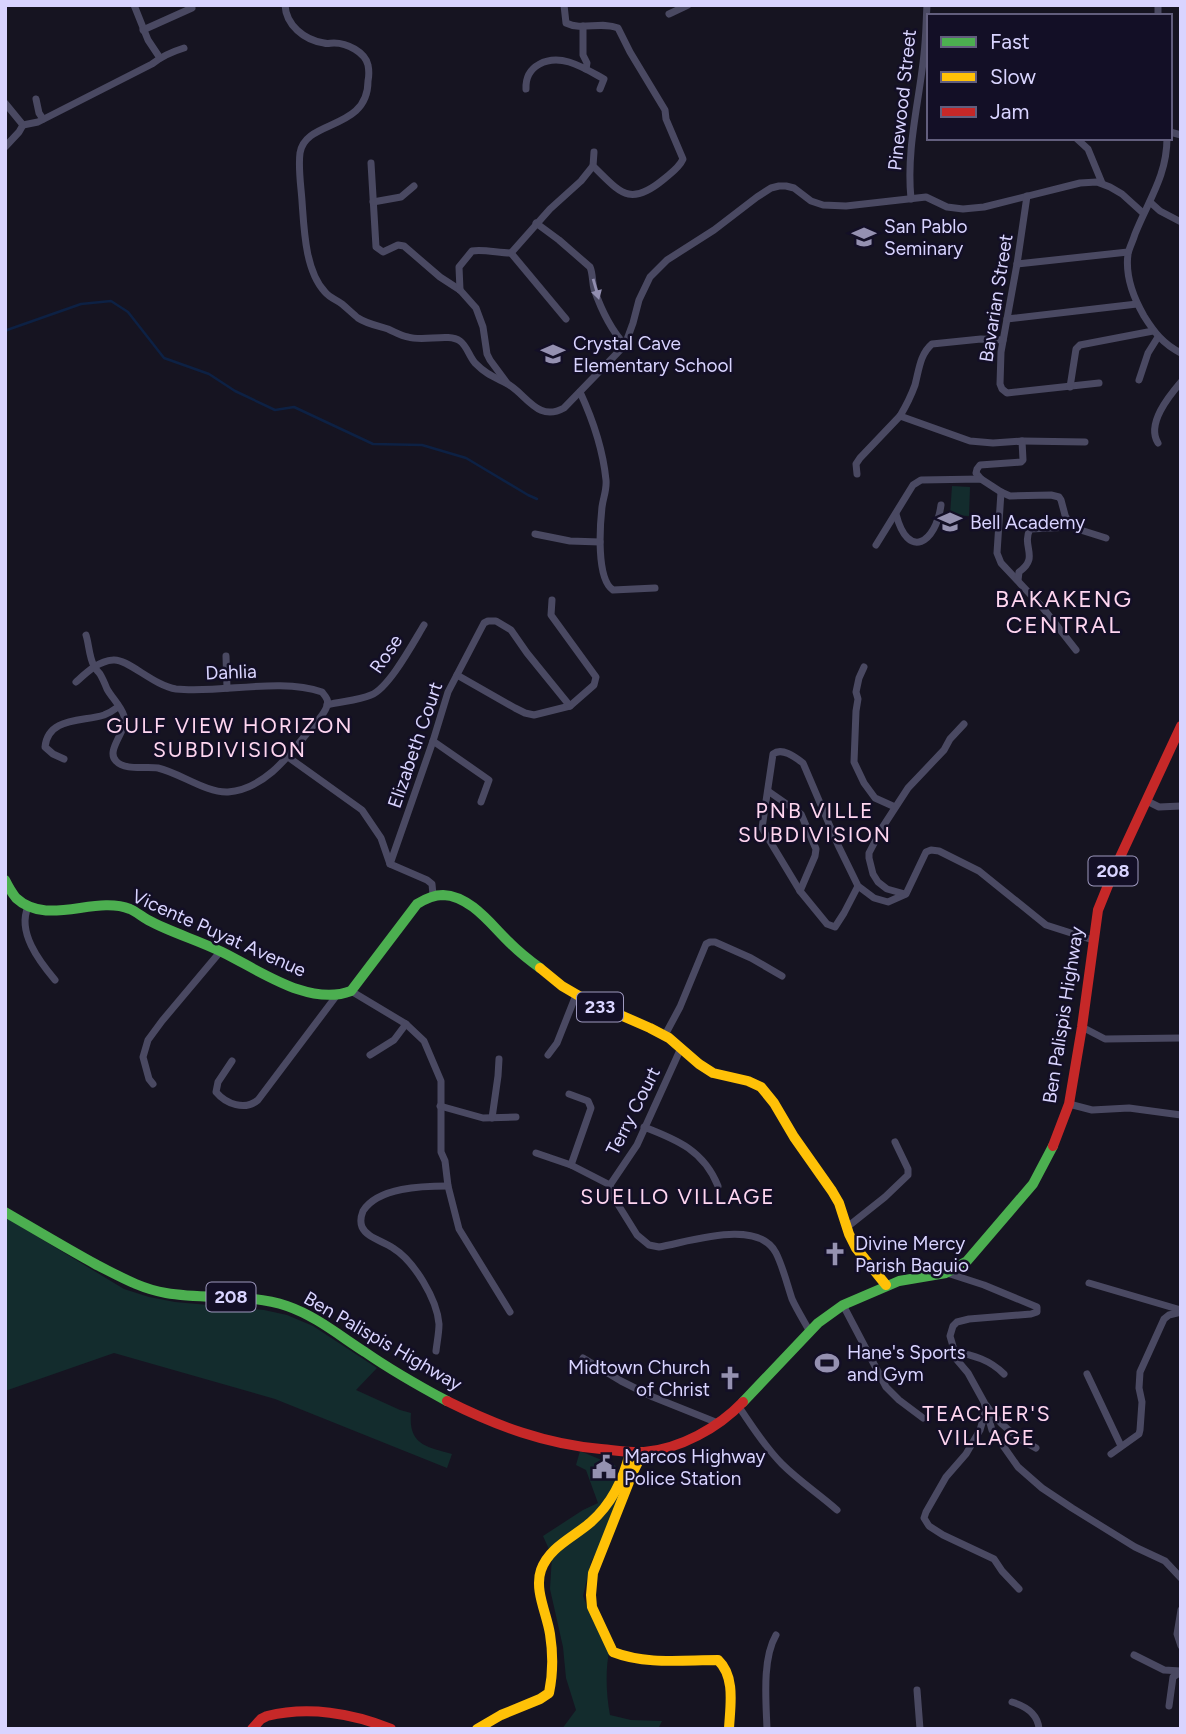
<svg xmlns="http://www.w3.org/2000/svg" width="1186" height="1734" viewBox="0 0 1186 1734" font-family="Figtree,sans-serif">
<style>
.green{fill:#132c2d}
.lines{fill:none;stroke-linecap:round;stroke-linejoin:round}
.stream{stroke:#0d2144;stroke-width:2.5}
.street{stroke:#4a4962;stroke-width:7}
.fast{stroke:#4caf50;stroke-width:10}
.slow{stroke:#ffc107;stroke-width:10}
.jam{stroke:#c62828;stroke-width:10}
.oneway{fill:#928eb0}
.labels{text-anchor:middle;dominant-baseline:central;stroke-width:5;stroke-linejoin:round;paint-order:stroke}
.shield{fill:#130f26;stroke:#9e99be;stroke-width:2}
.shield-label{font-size:18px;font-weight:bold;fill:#d9d4ff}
.street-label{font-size:19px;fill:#d9d4ff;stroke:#130f26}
.poi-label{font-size:19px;fill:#d9d4ff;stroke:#130f26;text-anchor:start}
.neighbourhood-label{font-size:21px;letter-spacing:2px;fill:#ffd6f0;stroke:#130f26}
.quarter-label{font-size:23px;letter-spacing:2px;fill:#ffd6f0;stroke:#130f26}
</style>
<rect width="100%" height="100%" fill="#161421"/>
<g class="green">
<polygon points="952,486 970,487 969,516 950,515"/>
<path d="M5,1217L124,1289L149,1297L175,1302L264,1310L287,1315L313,1326L377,1368L356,1390L400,1410L411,1413C408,1445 427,1447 452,1454L447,1468L275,1399L114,1353L5,1391Z"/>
<path d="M580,1451L616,1466V1473L625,1475L613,1523L591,1562L583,1596L588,1609L610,1647C605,1668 606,1694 610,1715L631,1720L662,1721L658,1729H562L576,1710L566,1678L563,1647L550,1589L552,1556L543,1536L583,1510L598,1503L586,1470L576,1465Z"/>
</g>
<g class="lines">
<polyline class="stream" points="5,332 7,330 81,304 111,301 128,312 164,358 209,374 235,391 275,410 294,407 373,444 422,445 466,458 528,495 537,499"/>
<g class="street">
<polyline points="134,5 148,40 160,58"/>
<path d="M285,5C286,25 304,40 324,43C328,44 330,43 334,43C347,43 365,52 368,65C369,70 369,76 368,81C368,131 305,119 300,153C298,168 301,186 302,201C304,228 305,271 325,292C330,298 337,300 342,304C348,309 353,314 358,318C367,324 379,326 388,329C395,332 401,336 408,337C423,342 449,333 460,341C467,346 469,356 475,363C486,374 492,376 506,383C526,393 537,423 564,408L625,345L633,323L639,300L650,277L667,260L714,230L757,197L771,188L779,186H786L794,188L811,201L823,205L846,206L926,197L947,207L963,209L984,207L1080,183L1097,182L1110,187L1122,194L1143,213"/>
<path d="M564,5L566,23C582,31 601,21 618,28L630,52L665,110L666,119L683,159C679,168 671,173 664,179C629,208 620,192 593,166L594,152"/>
<polyline points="1158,5 1158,16"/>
<polyline points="669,14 688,5"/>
<polyline points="583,26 583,55 587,63 586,69"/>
<polyline points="143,30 192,8"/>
<path d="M526,89C525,65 548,56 569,62C582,66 593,73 604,79L600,89"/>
<polyline points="36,99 39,113 43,119"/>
<polyline points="5,103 23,125 19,132 5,147"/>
<path d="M23,125L38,122L152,64C162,56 171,52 184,48"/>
<polyline points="1170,132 1181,135"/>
<polyline points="1076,138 1088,149 1102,183"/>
<path d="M1167,138C1167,176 1148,201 1135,234C1133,241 1129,248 1128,254C1125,276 1133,297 1144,316C1154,332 1163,344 1181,353"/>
<polyline points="371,163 376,247 383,252 398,245 404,246 440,277 460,290 476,308 483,327 487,354 490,360 507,383"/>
<polyline points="1027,196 1017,264 1001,352 1000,384 1002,389 1007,393 1099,383"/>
<path d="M911,199C906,149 919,103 924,54C926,38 926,21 927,5"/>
<polyline points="373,202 401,197 414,186"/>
<polyline points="1150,202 1160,211 1181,222"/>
<path d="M536,223L559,240L590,267C593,274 592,281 594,289C601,309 611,330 625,345"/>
<polyline points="511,253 550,209 581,181 593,166"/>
<polyline points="511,253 566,319"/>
<polyline points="1017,264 1128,252"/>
<path d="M460,290L459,267L472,251C483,249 499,253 511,253"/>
<polyline points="1007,319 1137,304"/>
<polyline points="1139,380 1148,353 1158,337"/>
<polyline points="1070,387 1076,349 1080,345 1153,331"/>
<path d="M580,392C593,420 603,450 606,480C607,490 603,498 602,507C600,525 596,579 613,590L655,588"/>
<polyline points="1022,441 1085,442"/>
<path d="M1158,443C1146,424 1169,396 1181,382"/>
<polyline points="857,474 856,464 860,458 900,416"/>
<path d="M981,479L976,473L977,469L980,465L1021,462L1023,460L1022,441L993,443L970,441L900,416C906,406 911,396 915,385C919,370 920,354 932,344L981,339L1003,340"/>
<polyline points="1001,492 997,553 1001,563 1043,608 1076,650"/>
<path d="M896,514C908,561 936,543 941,505"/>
<polyline points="535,534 570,541 600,542"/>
<polyline points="876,545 913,485 921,480 981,479 1001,492 1010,496 1051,495 1059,497 1061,500 1065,515 1071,527"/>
<path d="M1018,580L1019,572C1040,557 1021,547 1030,529L1071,527L1106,538"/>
<polyline points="226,656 227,688"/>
<polyline points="864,667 859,678 856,692 858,699 856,711 854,762 864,783 875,798 895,807"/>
<polyline points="457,675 515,708 525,713 534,715 570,706 594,685 596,677 551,615 552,600"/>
<path d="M76,682C86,673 98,661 113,660C127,658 154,686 176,689C221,694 279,677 322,692C326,697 329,700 327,706C324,716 314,724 308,732C288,757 264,789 228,792C206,793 180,773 158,768C146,766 125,771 116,761C105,750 128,731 124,716C121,706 112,698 107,689C105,684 103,679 100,674C98,671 95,669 94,666C89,657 89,644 86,635"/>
<path d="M327,705C342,701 357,701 371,695C389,688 413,643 424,625"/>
<polyline points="433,741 489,780 481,802"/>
<polyline points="288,757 362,810 381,838 390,864 427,880 432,884 433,895"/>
<path d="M64,759L53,754L45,747C48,717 82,722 104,715C109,713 114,710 118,707"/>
<polyline points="768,791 801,814 816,849 815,856 800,891"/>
<polyline points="1147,801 1159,807 1181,806"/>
<polyline points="390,864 433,741 448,692 484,623 488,621 496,621 511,630 527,653 570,706"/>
<path d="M858,886L844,913L835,927L827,924L800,891L762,828L773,754C782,747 795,757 803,763L838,845L858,886L874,898L888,902L906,894L926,852L931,850L939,851L979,871L1046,925L1093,940"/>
<polyline points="905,894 887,889 878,882 873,874 869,858 869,853 882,828 908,788 944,750 950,739 964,724"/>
<path d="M28,907C17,932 39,961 55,980"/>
<polyline points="351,991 406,1024 424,1041 441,1081 441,1152 445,1161 448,1186 459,1229 510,1312"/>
<polyline points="1082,1027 1105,1039 1181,1038"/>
<polyline points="665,1035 680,1007 706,944 710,942 715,942 751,958 782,976"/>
<polyline points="370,1055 394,1040 406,1024"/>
<polyline points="548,1055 557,1043 576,995"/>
<path d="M232,1061L218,1082L216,1092C226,1104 245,1111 258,1100L337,995"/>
<polyline points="153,1084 149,1079 143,1057 148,1040 162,1021 220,952"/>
<polyline points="569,1094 588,1101 591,1108 571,1165"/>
<polyline points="1069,1104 1092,1110 1129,1108 1181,1115"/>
<polyline points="440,1106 483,1118 516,1117"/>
<polyline points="492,1118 498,1076 499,1059"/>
<path d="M644,1127C678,1140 704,1151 718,1186"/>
<polyline points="536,1153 571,1165 610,1185"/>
<path d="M610,1185L614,1198L637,1235L649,1245L659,1247C689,1242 758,1218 776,1253C783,1267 787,1284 792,1299C797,1310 804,1321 810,1332"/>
<polyline points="610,1185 637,1145 681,1048"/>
<polyline points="846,1228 885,1197 908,1175 908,1169 895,1142"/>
<polyline points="947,1273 984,1285 1037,1307 1037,1312 1031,1314 969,1319 957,1322 953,1326 950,1336 957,1360 968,1373 984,1402 992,1430 1018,1467 1042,1488 1072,1508 1135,1547 1165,1561 1181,1578"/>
<polyline points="1089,1283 1181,1310"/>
<polyline points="843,1305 886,1387 899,1400 923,1418"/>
<path d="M436,1351C437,1342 439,1333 439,1324C437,1299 414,1261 393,1248C383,1241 367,1238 362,1227C360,1222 361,1216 363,1211C378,1187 423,1186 448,1186"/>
<path d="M954,1352C974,1355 990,1360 1004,1374"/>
<polyline points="583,1358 621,1381 653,1397 718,1423"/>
<polyline points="1087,1374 1121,1446"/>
<path d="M986,1405C999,1424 1016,1438 1036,1448"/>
<path d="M739,1407C752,1426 765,1447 782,1464C799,1481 819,1494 837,1510"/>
<polyline points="985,1413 980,1430 966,1454 946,1477 926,1512 924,1518 929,1526 943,1535 994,1559 1002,1571 1019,1589"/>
<polyline points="1111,1454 1139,1434 1140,1430 1142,1402 1139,1388 1140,1372 1164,1319 1169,1315 1181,1312"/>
<polyline points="1181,1610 1177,1634 1181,1646"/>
<polyline points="1134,1655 1164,1670 1181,1671"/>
<polyline points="917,1690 920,1729"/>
<path d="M1012,1702C1025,1706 1038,1714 1039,1729"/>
<polyline points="1169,1706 1173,1677 1181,1672"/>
<path d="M767,1729C766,1701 762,1659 776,1635"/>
</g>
<g class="fast">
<path d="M5,880C8,886 12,893 16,898C47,927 95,895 130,909C137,912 142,917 148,920C172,933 198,940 222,952C259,970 309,1007 351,991L417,904C425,899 433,895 443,895C471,896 492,926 510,943C519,952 529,960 540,968"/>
<path d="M5,1212C36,1230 66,1248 97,1265C119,1276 141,1289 166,1293C206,1300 248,1293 287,1306C316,1316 340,1336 365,1352C391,1370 419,1386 447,1401"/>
<polyline points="743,1402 818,1323 843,1305 899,1281 946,1273 967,1261 1033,1184 1053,1146"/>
</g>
<g class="slow">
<polyline points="540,968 562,986 586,1000 650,1028 669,1038 699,1064 713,1073 748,1081 761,1087 774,1103 794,1137 832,1191 839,1203 849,1234 856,1248 886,1285"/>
<path d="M643,1452L633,1472L593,1573L591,1595L592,1607L613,1652C646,1665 683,1660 718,1660C736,1677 730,1707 729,1729"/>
<path d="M477,1729L501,1715L540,1699L549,1693C553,1674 553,1653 550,1634C547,1614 534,1590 541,1570C549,1547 574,1537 591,1522C611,1504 624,1478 630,1452"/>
</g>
<g class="jam">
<polyline points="1053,1146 1069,1104 1082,1027 1098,910 1115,868 1181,726"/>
<path d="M447,1401C497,1426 545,1444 601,1449C615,1450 629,1453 644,1452C680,1449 718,1428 743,1402"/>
<path d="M252,1729L261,1719L267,1716C308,1706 352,1713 391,1729"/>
</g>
</g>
<defs><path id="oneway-solid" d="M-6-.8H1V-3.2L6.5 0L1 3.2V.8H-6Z" transform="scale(1.75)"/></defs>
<use class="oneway" href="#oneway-solid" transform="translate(596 289) rotate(74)"/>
<defs>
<g id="school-bare" transform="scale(1.89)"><path d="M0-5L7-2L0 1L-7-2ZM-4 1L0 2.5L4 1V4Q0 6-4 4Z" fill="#9591b1" stroke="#130f26" stroke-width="2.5" paint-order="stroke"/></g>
<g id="church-bare" transform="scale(1.89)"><path d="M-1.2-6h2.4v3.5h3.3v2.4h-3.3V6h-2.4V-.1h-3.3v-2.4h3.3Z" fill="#9591b1" stroke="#130f26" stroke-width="2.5" paint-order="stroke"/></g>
<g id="stadium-bare" transform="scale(1.89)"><path d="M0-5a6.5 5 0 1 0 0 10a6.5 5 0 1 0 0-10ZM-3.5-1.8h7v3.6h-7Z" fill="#9591b1" stroke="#130f26" stroke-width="2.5" paint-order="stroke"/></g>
<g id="civic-bare" transform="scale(1.89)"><path d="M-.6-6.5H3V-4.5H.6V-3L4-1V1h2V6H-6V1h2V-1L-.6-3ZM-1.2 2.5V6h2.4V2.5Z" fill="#9591b1" stroke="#130f26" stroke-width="2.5" paint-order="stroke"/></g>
</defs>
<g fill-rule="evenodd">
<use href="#school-bare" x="864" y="237"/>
<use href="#school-bare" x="553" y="354"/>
<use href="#school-bare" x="950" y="522"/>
<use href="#church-bare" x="835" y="1254"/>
<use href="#stadium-bare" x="827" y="1363"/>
<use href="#church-bare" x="730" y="1378"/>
<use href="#civic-bare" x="604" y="1467"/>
</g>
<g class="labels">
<g class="shield">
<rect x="1088.5" y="856.5" width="49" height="29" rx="5"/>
<rect x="577" y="992.5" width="46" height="29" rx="5"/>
<rect x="206.5" y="1282.5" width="49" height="29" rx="5"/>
</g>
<g class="shield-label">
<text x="1113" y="871">208</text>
<text x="600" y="1007">233</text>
<text x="231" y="1297">208</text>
</g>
<g class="street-label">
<text transform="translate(902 100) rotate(-84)">Pinewood Street</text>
<text transform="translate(996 298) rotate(-81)">Bavarian Street</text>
<text transform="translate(386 654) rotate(-56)">Rose</text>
<text transform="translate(231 672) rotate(-2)">Dahlia</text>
<text transform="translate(415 745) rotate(-71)">Elizabeth Court</text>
<text transform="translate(219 933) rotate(24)">Vicente Puyat Avenue</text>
<text transform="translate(1063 1015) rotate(-81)">Ben Palispis Highway</text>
<text transform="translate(633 1111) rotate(-63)">Terry Court</text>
<text transform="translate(383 1341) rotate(30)">Ben Palispis Highway</text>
</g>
<g class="poi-label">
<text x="884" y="226">San Pablo<tspan x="884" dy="22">Seminary</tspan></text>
<text x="573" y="343">Crystal Cave<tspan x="573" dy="22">Elementary School</tspan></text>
<text x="970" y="522">Bell Academy</text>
<text x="855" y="1243">Divine Mercy<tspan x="855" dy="22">Parish Baguio</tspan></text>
<text x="847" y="1352">Hane's Sports<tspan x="847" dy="22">and Gym</tspan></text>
<text x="710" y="1367" text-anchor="end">Midtown Church<tspan x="710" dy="22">of Christ</tspan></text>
<text x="624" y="1456">Marcos Highway<tspan x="624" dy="22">Police Station</tspan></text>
</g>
<g class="neighbourhood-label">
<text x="230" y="725">GULF VIEW HORIZON<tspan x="230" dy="24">SUBDIVISION</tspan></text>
<text x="815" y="810">PNB VILLE<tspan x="815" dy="24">SUBDIVISION</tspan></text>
<text x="678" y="1196">SUELLO VILLAGE</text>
<text x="987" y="1413">TEACHER'S<tspan x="987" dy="24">VILLAGE</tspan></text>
</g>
<g class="quarter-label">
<text x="1064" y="599">BAKAKENG<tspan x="1064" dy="26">CENTRAL</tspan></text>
</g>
</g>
<rect width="1186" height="1734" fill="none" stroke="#d9d4ff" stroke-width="14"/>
<rect x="927" y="14" width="245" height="126" fill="#130f26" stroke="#625e7d" stroke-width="2"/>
<rect x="941" y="37" width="35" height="10" fill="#4caf50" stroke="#625e7d" stroke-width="2"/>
<text x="990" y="49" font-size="21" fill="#d9d4ff">Fast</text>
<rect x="941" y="72" width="35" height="10" fill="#ffc107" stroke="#625e7d" stroke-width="2"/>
<text x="990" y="84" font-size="21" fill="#d9d4ff">Slow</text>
<rect x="941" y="107" width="35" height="10" fill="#c62828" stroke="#625e7d" stroke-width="2"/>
<text x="990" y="119" font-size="21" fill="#d9d4ff">Jam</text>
</svg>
